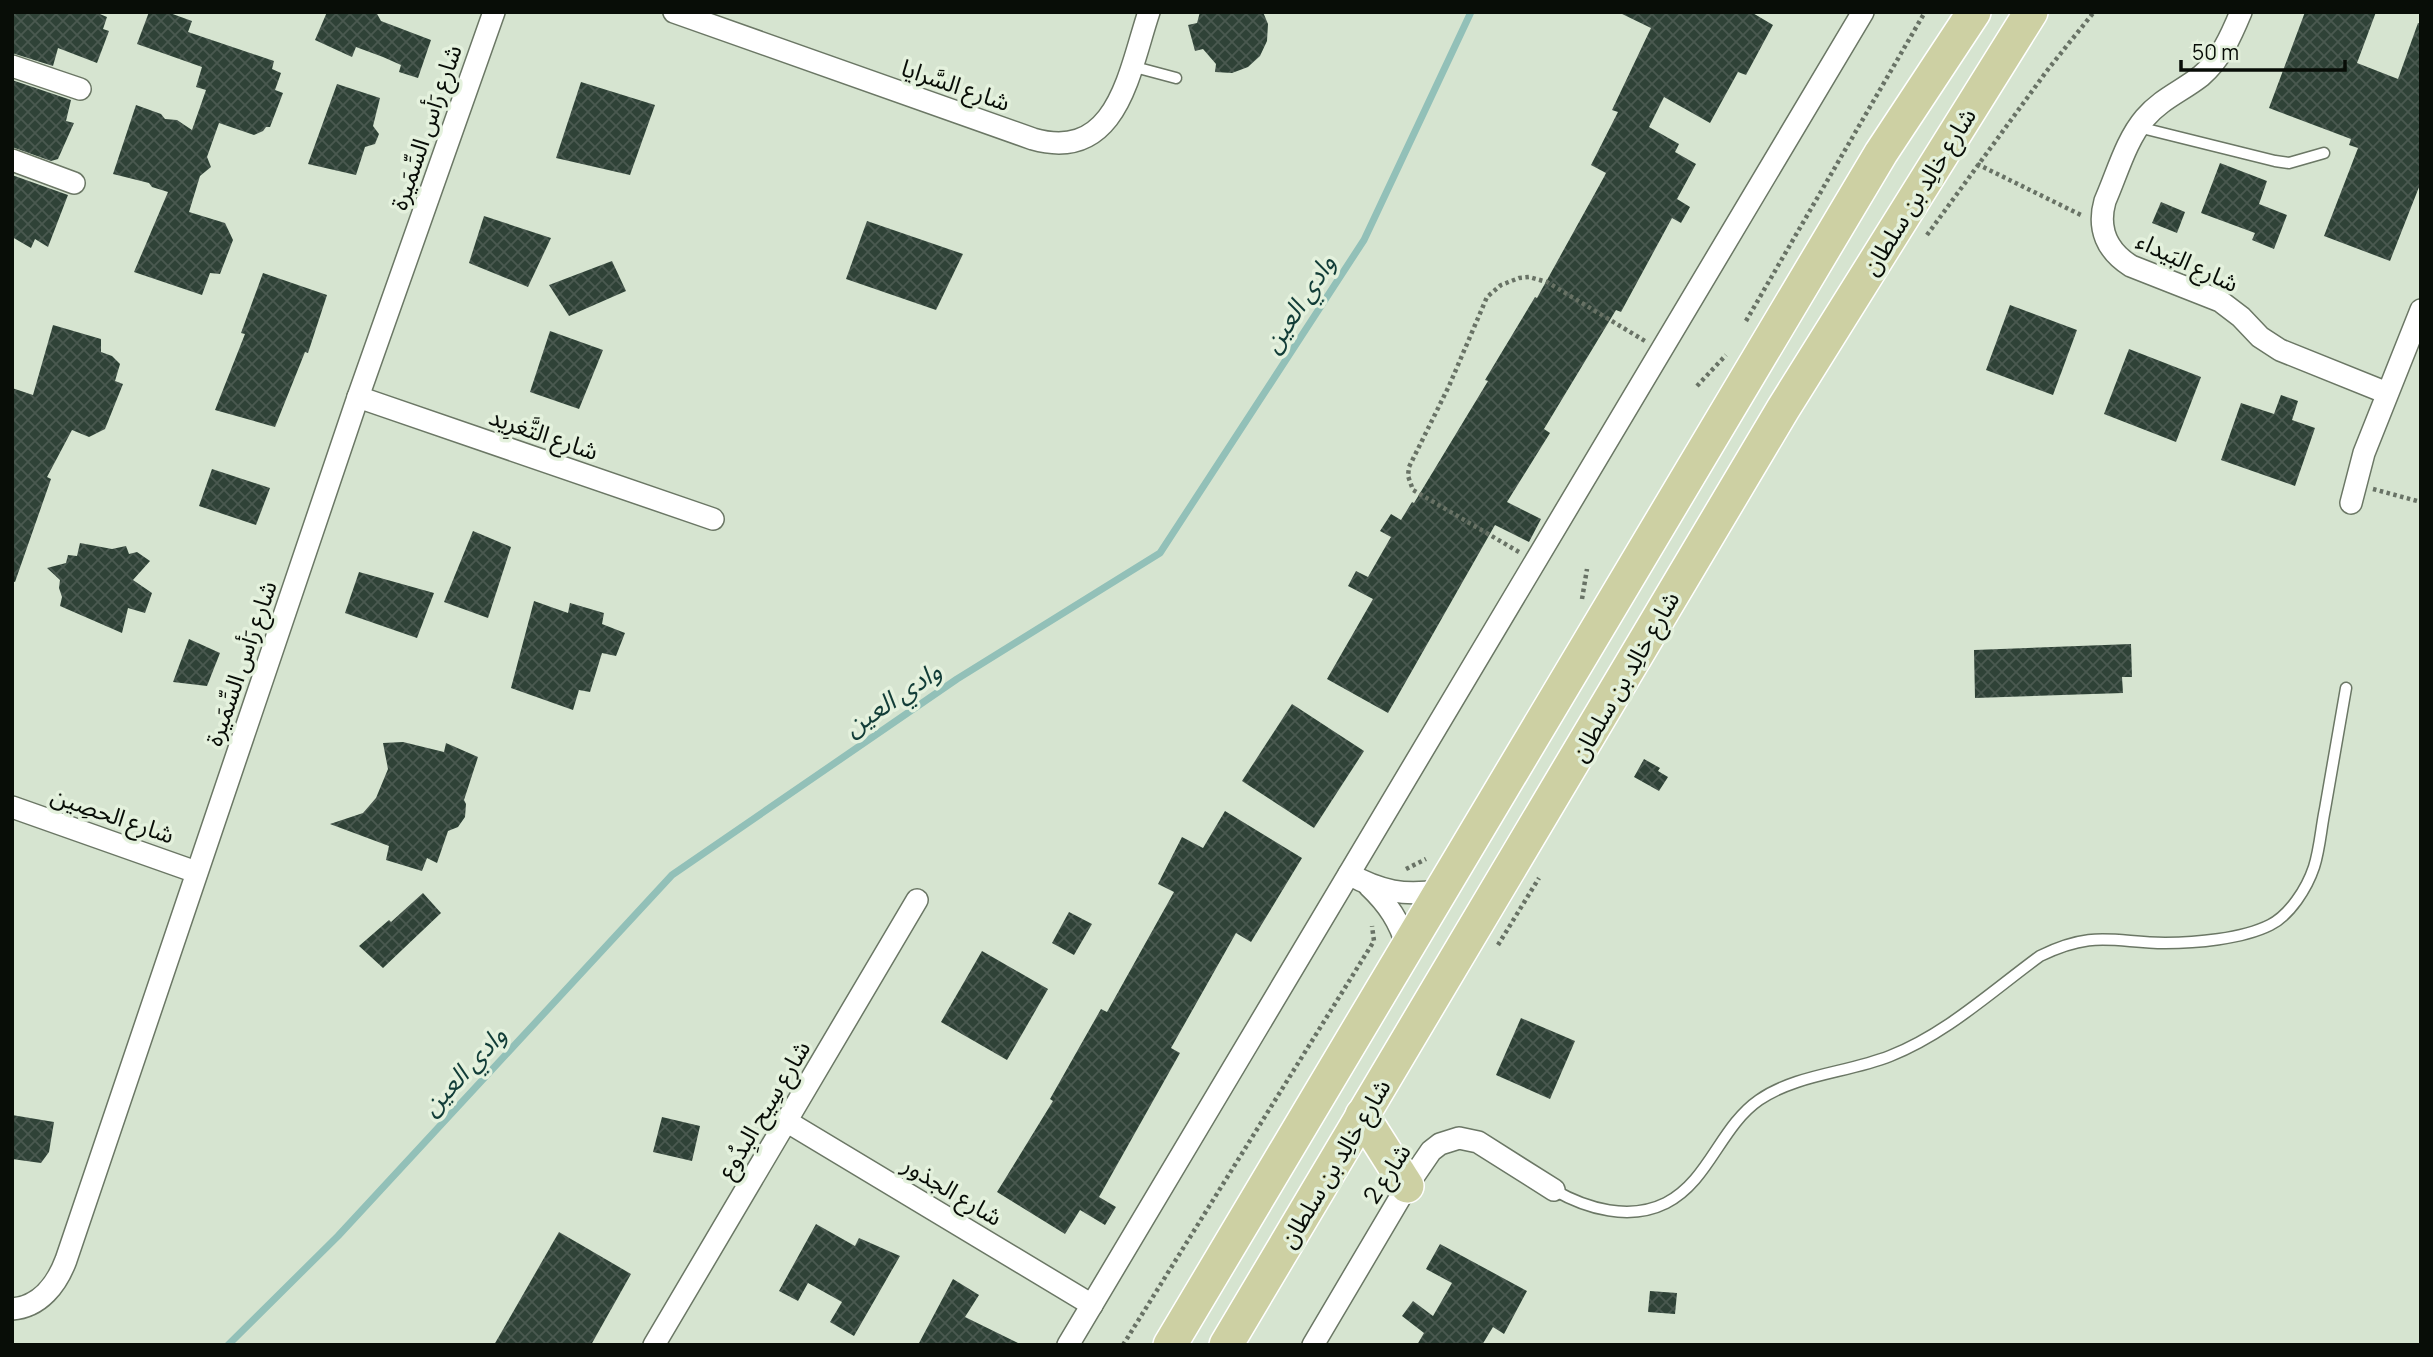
<svg xmlns="http://www.w3.org/2000/svg" width="2433" height="1357" viewBox="0 0 2433 1357" font-family="Manrope,'Noto Sans Arabic',sans-serif">
<style>
.lines{fill:none;stroke-linecap:round;stroke-linejoin:round}
.stream{stroke:#92c0b8;stroke-width:7}
.building{fill:url(#building-cross-hatch)}
.service-casing{stroke:#6b7765;stroke-width:13}
.minor-casing{stroke:#6b7765;stroke-width:24}
.primary-casing{stroke:#fff;stroke-width:36}
.path{stroke:#687265;stroke-width:4.5;stroke-dasharray:3.5 3.5;stroke-linecap:butt}
.service{stroke:#fff;stroke-width:10}
.minor{stroke:#fff;stroke-width:21}
.primary{stroke:#cdd0a3;stroke-width:33}
.labels{text-anchor:middle;dominant-baseline:central;stroke-width:7;stroke-linejoin:round;paint-order:stroke}
.street-label{font-size:24px;fill:#080d07;stroke:#e4f1dd}
.water-label{font-size:26px;font-style:italic;fill:#113c37;stroke:#e4f1dd}
</style>
<defs>
<pattern id="building-cross-hatch" width="8" height="8" patternUnits="userSpaceOnUse" patternTransform="scale(1.75)"><rect width="8" height="8" fill="#2f4237"/><path d="M0 0l8 8M0 8l8-8" fill="none" stroke="#4a5950"/></pattern>
</defs>
<rect width="100%" height="100%" fill="#d6e4d0"/>
<g class="lines">
<polyline class="stream" points="228,1345 338,1236 672,875 957,679 1160,553 1364,240 1471,12"/>
</g>
<g class="building">
<polygon points="12,12 95,12 107,17 103,29 109,31 97,63 58,48 53,66 12,53"/>
<polygon points="149,12 167,12 192,21 188,32 274,61 272,69 281,73 275,90 283,93 270,127 266,127 263,131 254,135 219,123 207,157 211,167 200,176 189,212 225,223 233,240 220,274 210,273 202,295 134,272 168,192 152,187 149,183 113,174 136,105 161,114 165,119 177,120 192,130 206,90 196,87 202,67 137,44"/>
<polygon points="327,12 376,12 381,21 431,40 418,78 399,72 401,65 383,57 356,47 352,57 315,40"/>
<polygon points="1200,12 1263,12 1268,24 1267,41 1260,56 1248,67 1232,73 1215,72 1216,64 1203,49 1195,51 1188,25 1197,23"/>
<polygon points="1618,12 1751,12 1773,25 1746,75 1738,72 1710,123 1664,97 1649,127 1679,144 1675,152 1696,164 1677,199 1690,207 1681,223 1672,218 1621,312 1616,310 1544,429 1550,433 1507,502 1541,519 1529,542 1495,525 1388,713 1327,679 1373,599 1348,586 1356,571 1368,577 1391,537 1380,531 1391,514 1401,520 1412,502 1414,503 1488,381 1485,380 1535,297 1537,298 1604,177 1606,173 1591,165 1618,112 1612,110 1651,28"/>
<polygon points="2305,12 2376,12 2357,63 2398,79 2418,23 2421,24 2421,182 2390,261 2324,236 2358,148 2349,145 2351,139 2269,108"/>
<polygon points="12,80 71,100 66,121 74,123 58,159 51,161 12,147"/>
<polygon points="581,82 655,105 630,175 556,158"/>
<polygon points="337,84 380,98 373,126 379,134 375,144 365,147 356,175 308,164"/>
<polygon points="2220,163 2267,181 2259,204 2287,215 2274,249 2252,240 2255,233 2201,213"/>
<polygon points="12,175 68,195 48,247 35,239 31,248 12,237"/>
<polygon points="2161,202 2185,212 2177,233 2152,223"/>
<polygon points="484,216 551,238 528,287 469,263"/>
<polygon points="867,221 963,254 936,310 846,279"/>
<polygon points="612,261 626,291 569,316 549,285"/>
<polygon points="263,273 327,295 308,353 305,352 275,427 215,410 245,334 241,333"/>
<polygon points="2010,305 2077,330 2053,395 1986,370"/>
<polygon points="53,325 101,339 101,352 112,356 120,364 115,381 123,384 105,429 89,437 72,430 47,477 51,479 15,582 12,581 12,388 33,395"/>
<polygon points="550,331 603,350 579,409 530,392"/>
<polygon points="2129,349 2201,377 2176,442 2104,414"/>
<polygon points="2281,395 2298,401 2292,420 2315,428 2295,486 2221,460 2241,403 2274,414"/>
<polygon points="212,469 270,488 256,525 199,506"/>
<polygon points="473,531 511,547 488,618 444,602"/>
<polygon points="80,543 112,549 126,546 129,554 137,552 150,561 133,580 152,593 145,613 128,608 122,633 60,606 62,597 59,588 60,580 47,568 66,563 68,555 77,556"/>
<polygon points="359,572 434,593 417,638 345,613"/>
<polygon points="534,601 568,613 570,603 604,613 602,624 625,633 616,656 602,653 590,692 579,690 573,710 511,688"/>
<polygon points="189,639 220,653 207,686 173,682"/>
<polygon points="2131,644 2132,677 2122,677 2123,693 1975,698 1974,650"/>
<polygon points="1292,704 1364,751 1314,828 1242,781"/>
<polygon points="403,742 444,752 446,743 478,757 464,800 466,804 465,817 458,827 448,831 437,863 427,858 422,871 386,860 389,846 330,824 363,813 376,798 388,769 383,743"/>
<polygon points="1644,759 1660,768 1658,771 1668,777 1659,791 1634,777"/>
<polygon points="1225,811 1302,858 1251,942 1236,933 1171,1048 1180,1053 1099,1197 1116,1207 1105,1225 1080,1210 1065,1234 997,1192 1053,1101 1050,1099 1101,1009 1107,1012 1174,892 1158,884 1182,837 1203,848"/>
<polygon points="423,893 441,913 383,968 359,946 389,920 391,922"/>
<polygon points="1069,912 1092,924 1074,955 1052,943"/>
<polygon points="982,951 1048,989 1007,1060 941,1022"/>
<polygon points="1521,1018 1575,1041 1550,1099 1496,1075"/>
<polygon points="12,1115 54,1122 49,1152 41,1163 12,1159"/>
<polygon points="662,1117 700,1126 692,1161 653,1152"/>
<polygon points="816,1224 855,1246 859,1238 900,1256 854,1336 830,1322 842,1302 808,1283 798,1301 779,1291"/>
<polygon points="559,1232 631,1274 591,1345 494,1345"/>
<polygon points="1440,1244 1527,1291 1504,1334 1493,1327 1482,1345 1417,1345 1424,1333 1402,1316 1413,1301 1433,1316 1452,1283 1426,1269"/>
<polygon points="953,1279 979,1295 965,1317 1022,1345 918,1345"/>
<polygon points="1650,1291 1677,1293 1675,1314 1648,1312"/>
</g>
<g class="lines">
<g class="service-casing">
<g id="service">
<polyline points="1131,66 1176,78"/>
<polyline points="2138,127 2275,161 2289,163 2324,153"/>
<path d="M1554,1190C1587,1209 1630,1221 1666,1203C1709,1181 1720,1127 1759,1100C1797,1074 1847,1073 1890,1056C1946,1034 1992,991 2040,956C2093,930 2112,942 2165,943C2195,943 2242,939 2270,925C2290,915 2307,888 2314,867C2320,848 2321,828 2325,809C2332,769 2339,728 2346,688"/>
</g>
</g>
<g class="minor-casing">
<g id="minor">
<path d="M674,12L1033,139C1118,163 1129,71 1149,12"/>
<path d="M2241,12C2231,36 2221,59 2201,76C2182,91 2161,99 2145,118C2126,140 2117,174 2105,201C2097,229 2107,251 2131,266L2220,301L2241,317L2260,337L2280,350L2387,393"/>
<polyline points="12,66 80,89"/>
<polyline points="12,160 74,183"/>
<polyline points="358,397 713,519"/>
<polyline points="2351,503 2364,453 2421,310"/>
<polyline points="12,807 196,872"/>
<path d="M1349,874C1379,891 1406,897 1440,890"/>
<path d="M1369,886C1388,904 1400,922 1407,947"/>
<polyline points="786,1121 1092,1305"/>
<path d="M12,1309C40,1307 57,1284 66,1260L358,397L494,12"/>
<polyline points="654,1345 917,900"/>
<polyline points="1068,1345 1863,12"/>
<polyline points="1313,1345 1407,1186 1431,1151 1440,1144 1459,1138 1478,1142 1554,1190"/>
</g>
</g>
<g class="primary-casing">
<g id="primary">
<polyline points="1362,1115 1407,1186"/>
<polyline points="1170,1345 1881,153 1974,12"/>
<polyline points="1226,1345 1783,409 2031,12"/>
</g>
</g>
<g class="path">
<polyline points="1977,164 2083,216"/>
<polyline points="1927,235 2049,68 2094,12"/>
<polyline points="1746,321 1925,12"/>
<polyline points="1697,386 1726,355"/>
<polyline points="2373,489 2421,502"/>
<polyline points="1519,552 1413,490 1408,476 1409,467 1449,386 1487,297 1501,285 1519,278 1529,277 1547,282 1645,341"/>
<polyline points="1582,599 1587,569"/>
<polyline points="1406,869 1426,859"/>
<polyline points="1498,945 1539,878"/>
<polyline points="1123,1345 1374,941 1372,926"/>
</g>
<use href="#service" class="service"/>
<use href="#minor" class="minor"/>
<use href="#primary" class="primary"/>
</g>
<g class="labels">
<g class="street-label">
<text transform="translate(956 84) rotate(19)">شارع السَّرايا</text>
<text transform="translate(425 127) rotate(-71)">شارع رَأس السِّمَيرة</text>
<text transform="translate(1918 191) rotate(-58)">شارع خالِد بن سلطان</text>
<text transform="translate(2188 261) rotate(25)">شارع البَيداء</text>
<text transform="translate(544 433) rotate(19)">شارع التَّغرِيد</text>
<text transform="translate(240 663) rotate(-71)">شارع رَأس السِّمَيرة</text>
<text transform="translate(1624 676) rotate(-60)">شارع خالِد بن سلطان</text>
<text transform="translate(113 814) rotate(19)">شارع الحصِين</text>
<text transform="translate(763 1109) rotate(-59)">شارع سِيح البِدُوع</text>
<text transform="translate(1334 1163) rotate(-59)">شارع خالِد بن سلطان</text>
<text transform="translate(1386 1173) rotate(-57)">شارع 2</text>
<text transform="translate(953 1190) rotate(31)">شارع الجذور</text>
</g>
<g class="water-label">
<text transform="translate(1298 303) rotate(-57)">وادي العين</text>
<text transform="translate(892 698) rotate(-34)">وادي العين</text>
<text transform="translate(463 1070) rotate(-47)">وادي العين</text>
</g>
</g>
<rect width="2433" height="1357" fill="none" stroke="#080d07" stroke-width="28"/>
<path d="M2181 60v10h164v-10" fill="none" stroke="#080d07" stroke-width="3.5"/>
<text x="2192" y="60" font-size="21" fill="#080d07" stroke="#e4f1dd" stroke-width="5" paint-order="stroke">50 m</text>
</svg>
